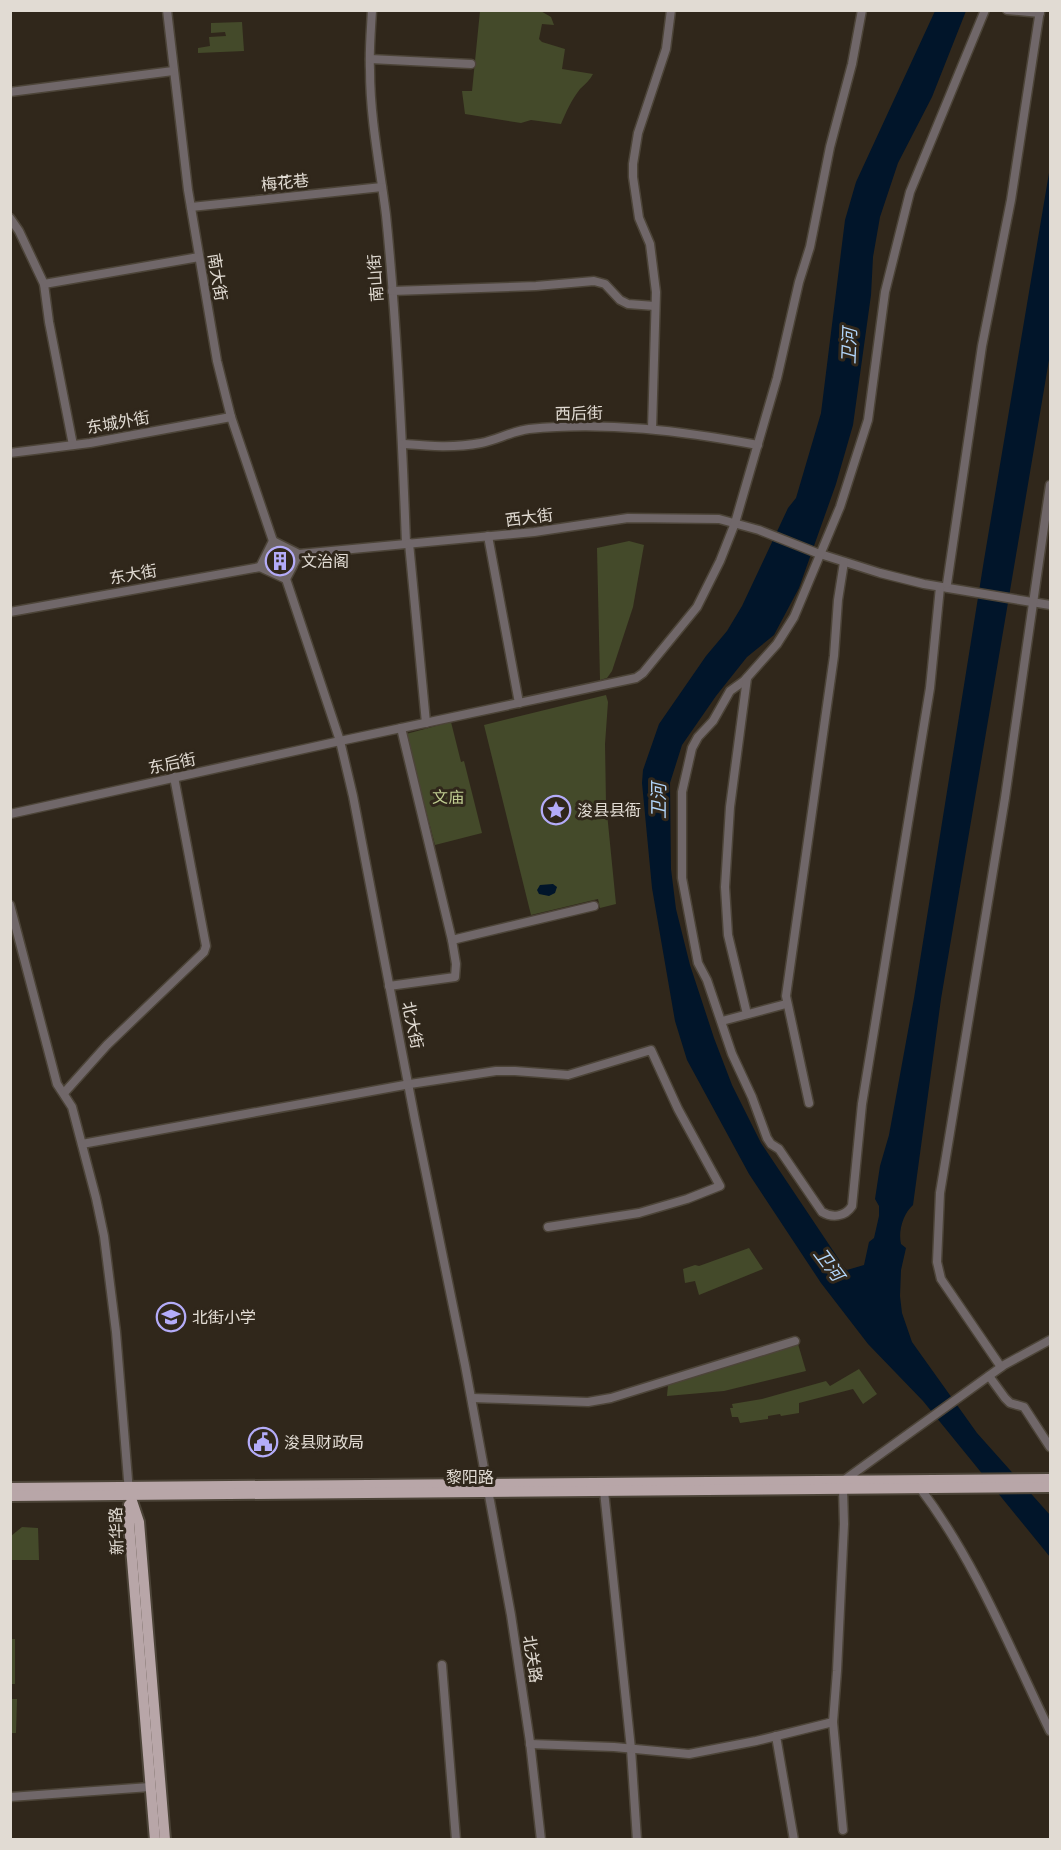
<svg xmlns="http://www.w3.org/2000/svg" width="1061" height="1850" viewBox="0 0 1061 1850" font-family="'Archivo Narrow','Noto Sans SC',sans-serif">
<style>
.green{fill:#444a2a}
.water{fill:#01152a}
.lines{fill:none;stroke-linecap:round;stroke-linejoin:round}
.minor-casing{stroke:#4c4438;stroke-width:11}
.major-casing{stroke:#4c4438;stroke-width:14}
.minor{stroke:#706769;stroke-width:8}
.major{stroke:#b8a6a8;stroke-width:10}
.labels{text-anchor:middle;dominant-baseline:central;stroke-width:6;stroke-linejoin:round;paint-order:stroke}
.street-label{font-size:16px;fill:#e1dbd3;stroke:#30271b}
.poi-label{font-size:16px;fill:#e1dbd3;stroke:#30271b;text-anchor:start}
.park-label{font-size:16px;fill:#c0cd91;stroke:#30271b}
.water-label{font-size:18px;font-style:italic;fill:#b2d6fb;stroke:#30271b}
</style>
<rect width="100%" height="100%" fill="#30271b"/>
<g class="green">
<path d="M539,10L551,17L554,25L542,24L539,39L542,42L565,49L562,69L593,74C590,80 585,84 580,89C572,99 566,112 561,124L531,120L521,123L465,114L462,91H472L480,11Z"/>
<polygon points="242,22 244,51 198,53 198,48 210,46 209,37 226,36 225,32 211,33 211,23"/>
<polygon points="629,541 644,545 633,607 612,671 607,678 600,680 597,548"/>
<polygon points="606,695 608,702 605,744 606,803 616,904 600,908 598,899 531,915 484,725"/>
<polygon points="451,722 461,762 464,761 482,833 435,845 406,734"/>
<polygon points="749,1248 763,1269 699,1295 695,1281 685,1283 683,1269 695,1265 699,1266"/>
<polygon points="798,1344 806,1371 724,1391 667,1396 668,1385"/>
<polygon points="859,1369 877,1394 863,1404 853,1389 799,1403 799,1413 781,1416 780,1414 768,1416 768,1419 740,1423 738,1417 732,1417 730,1408 733,1408 732,1404 762,1399 826,1381 830,1386"/>
<polygon points="22,1527 38,1528 39,1560 11,1560 11,1536"/>
<rect x="11" y="1639" width="4" height="45"/>
<polygon points="11,1699 17,1699 16,1733 11,1733"/>
</g>
<g class="water">
<path d="M935,11H966L932,97L898,163L880,217L873,257L871,295L853,425L836,484L799,588L774,635L747,657L716,696L682,745L670,783L671,869L676,909L690,965L714,1038L732,1085L761,1143L844,1267L847,1270L864,1265L869,1242L874,1238L879,1216V1206L875,1199L880,1166L889,1135L914,998L984,560L1050,167V354L941,999L913,1205C903,1214 898,1231 901,1244L906,1248L901,1270L900,1296L902,1313L912,1342L977,1433L1050,1515V1557L923,1401L868,1344L821,1283L749,1174L687,1060L675,1021L652,888L642,783L643,770L659,724L706,656L727,631L742,606L788,508L796,498L821,413L845,220L856,182Z"/>
<polygon points="553,884 557,887 555,893 549,896 539,894 537,890 540,885"/>
</g>
<g class="lines">
<g class="minor-casing">
<g id="minor">
<polyline points="167,10 188,190 217,361 231,417 273,541"/>
<path d="M372,10C371,30 369,50 370,70C370,119 380,167 386,215C397,324 402,434 406,543"/>
<polyline points="1007,10 1040,13"/>
<polyline points="370,59 471,64"/>
<polyline points="10,92 173,71"/>
<polyline points="191,207 382,187"/>
<polyline points="10,218 19,231 44,284 49,322 73,445"/>
<polyline points="44,284 199,257"/>
<polyline points="392,291 536,286 594,281 605,284 620,300 628,304 655,306"/>
<polyline points="652,429 656,292 650,244 639,218 633,177 633,164 638,133 666,49 671,10"/>
<path d="M403,444C429,446 454,448 481,443C497,440 512,431 529,429C606,421 682,431 758,445"/>
<polyline points="10,453 90,443 231,417"/>
<polyline points="488,536 519,703"/>
<polygon points="273,541 299,554 286,579 260,567"/>
<polyline points="409,543 426,723"/>
<polyline points="299,554 534,532 628,518 719,519 759,530 817,553 880,573 924,584 1050,605"/>
<polyline points="286,579 340,741 353,796 415,1120 465,1365 511,1615 530,1742 541,1840"/>
<polyline points="947,584 982,346 1011,200 1040,10"/>
<path d="M940,587L930,688L862,1104L852,1206C845,1217 832,1218 822,1212L779,1149L771,1144L767,1138L752,1097L732,1054L707,980L698,963L682,878V792L692,748L698,737L713,721L730,691L744,681L777,644L794,617L840,507L868,420L885,292L910,192L985,10"/>
<polyline points="10,612 260,567"/>
<polyline points="747,678 730,807 725,887 728,935 747,1014"/>
<polyline points="401,728 452,940"/>
<polyline points="10,814 340,741 636,678 643,673 697,607 720,561 735,523 777,378 799,282 810,247 830,147 852,64 862,10"/>
<polyline points="10,905 57,1084 72,1107 96,1198 104,1236 116,1332 129,1492"/>
<polyline points="389,986 455,977 456,964 452,940 594,906"/>
<polyline points="722,1021 786,1004"/>
<polyline points="64,1093 107,1045 204,952 206,946 174,777"/>
<polyline points="809,1103 786,996 834,656 838,600 844,562"/>
<polyline points="82,1144 410,1084 496,1071 515,1071 568,1075 651,1050 678,1109 720,1186 687,1199 639,1213 548,1227"/>
<polyline points="1001,1367 941,1279 937,1262 940,1193 1005,798 1050,485"/>
<polyline points="989,1376 1005,1398 1010,1403 1024,1407 1050,1447"/>
<polyline points="472,1398 588,1402 611,1398 795,1341"/>
<polyline points="843,1481 1004,1365 1050,1340"/>
<path d="M920,1488C976,1562 1010,1649 1050,1731"/>
<polyline points="604,1491 631,1749 637,1840"/>
<polyline points="442,1665 456,1840"/>
<polyline points="776,1736 794,1840"/>
<polyline points="530,1744 614,1747 689,1754 756,1741 833,1722"/>
<polyline points="10,1797 150,1787"/>
<polyline points="843,1830 833,1722 837,1671 844,1524 843,1489"/>
</g>
</g>
<g class="major-casing">
<g id="major">
<polyline points="10,1488 1050,1479"/>
<polyline points="130,1495 139,1522 165,1840"/>
<polyline points="10,1496 1050,1487"/>
<polyline points="129,1505 129,1523 155,1840"/>
</g>
</g>
<use href="#minor" class="minor"/>
<use href="#major" class="major"/>
</g>
<defs>
<g id="building-ring" transform="scale(1.5)"><circle r="9.5" fill="#30271b" stroke="#b4acf9" stroke-width="1.5"/><path d="M-4-6H4V6H1V3H-1V6H-4ZM-2.5-4.3h1.7v1.8h-1.7ZM.8-4.3h1.7v1.8H.8ZM-2.5-1h1.7V.8h-1.7ZM.8-1h1.7V.8H.8Z" fill="#b4acf9"/></g>
<g id="sight-ring" transform="scale(1.5)"><circle r="9.5" fill="#30271b" stroke="#b4acf9" stroke-width="1.5"/><path d="M0-6L1.8-2.2L6-1.7L2.9 1.2L3.7 5.4L0 3.3L-3.7 5.4L-2.9 1.2L-6-1.7L-1.8-2.2Z" fill="#b4acf9"/></g>
<g id="school-ring" transform="scale(1.5)"><circle r="9.5" fill="#30271b" stroke="#b4acf9" stroke-width="1.5"/><path d="M0-5L7-2L0 1L-7-2ZM-4 1L0 2.5L4 1V4Q0 6-4 4Z" fill="#b4acf9"/></g>
<g id="civic-ring" transform="scale(1.5)"><circle r="9.5" fill="#30271b" stroke="#b4acf9" stroke-width="1.5"/><path d="M-.6-6.5H3V-4.5H.6V-3L4-1V1h2V6H-6V1h2V-1L-.6-3ZM-1.2 2.5V6h2.4V2.5Z" fill="#b4acf9"/></g>
</defs>
<g fill-rule="evenodd">
<use href="#building-ring" x="280" y="561"/>
<use href="#sight-ring" x="556" y="810"/>
<use href="#school-ring" x="171" y="1317"/>
<use href="#civic-ring" x="263" y="1442"/>
</g>
<g class="labels">
<g class="street-label">
<text transform="translate(285 182) rotate(-6)">梅花巷</text>
<text transform="translate(218 277) rotate(81)">南大街</text>
<text transform="translate(375 278) rotate(-94)">南山街</text>
<text transform="translate(579 413) rotate(-1)">西后街</text>
<text transform="translate(118 422) rotate(-10)">东城外街</text>
<text transform="translate(529 517) rotate(-7)">西大街</text>
<text transform="translate(133 574) rotate(-10)">东大街</text>
<text transform="translate(172 763) rotate(-12)">东后街</text>
<text transform="translate(413 1025) rotate(78)">北大街</text>
<text x="470" y="1477">黎阳路</text>
<text transform="translate(116 1531) rotate(-92)">新华路</text>
<text transform="translate(533 1659) rotate(81)">北关路</text>
</g>
<g class="poi-label">
<text x="301" y="561">文治阁</text>
<text x="577" y="810">浚县县衙</text>
<text x="192" y="1317">北街小学</text>
<text x="284" y="1442">浚县财政局</text>
</g>
<g class="park-label">
<text x="448" y="797">文庙</text>
</g>
<g class="water-label">
<text transform="translate(849 346) rotate(-88)">卫河</text>
<text transform="translate(658 801) rotate(-90)">卫河</text>
<text transform="translate(829 1264) rotate(53)">卫河</text>
</g>
</g>
<rect width="1061" height="1850" fill="none" stroke="#e1dbd3" stroke-width="24"/>
</svg>
